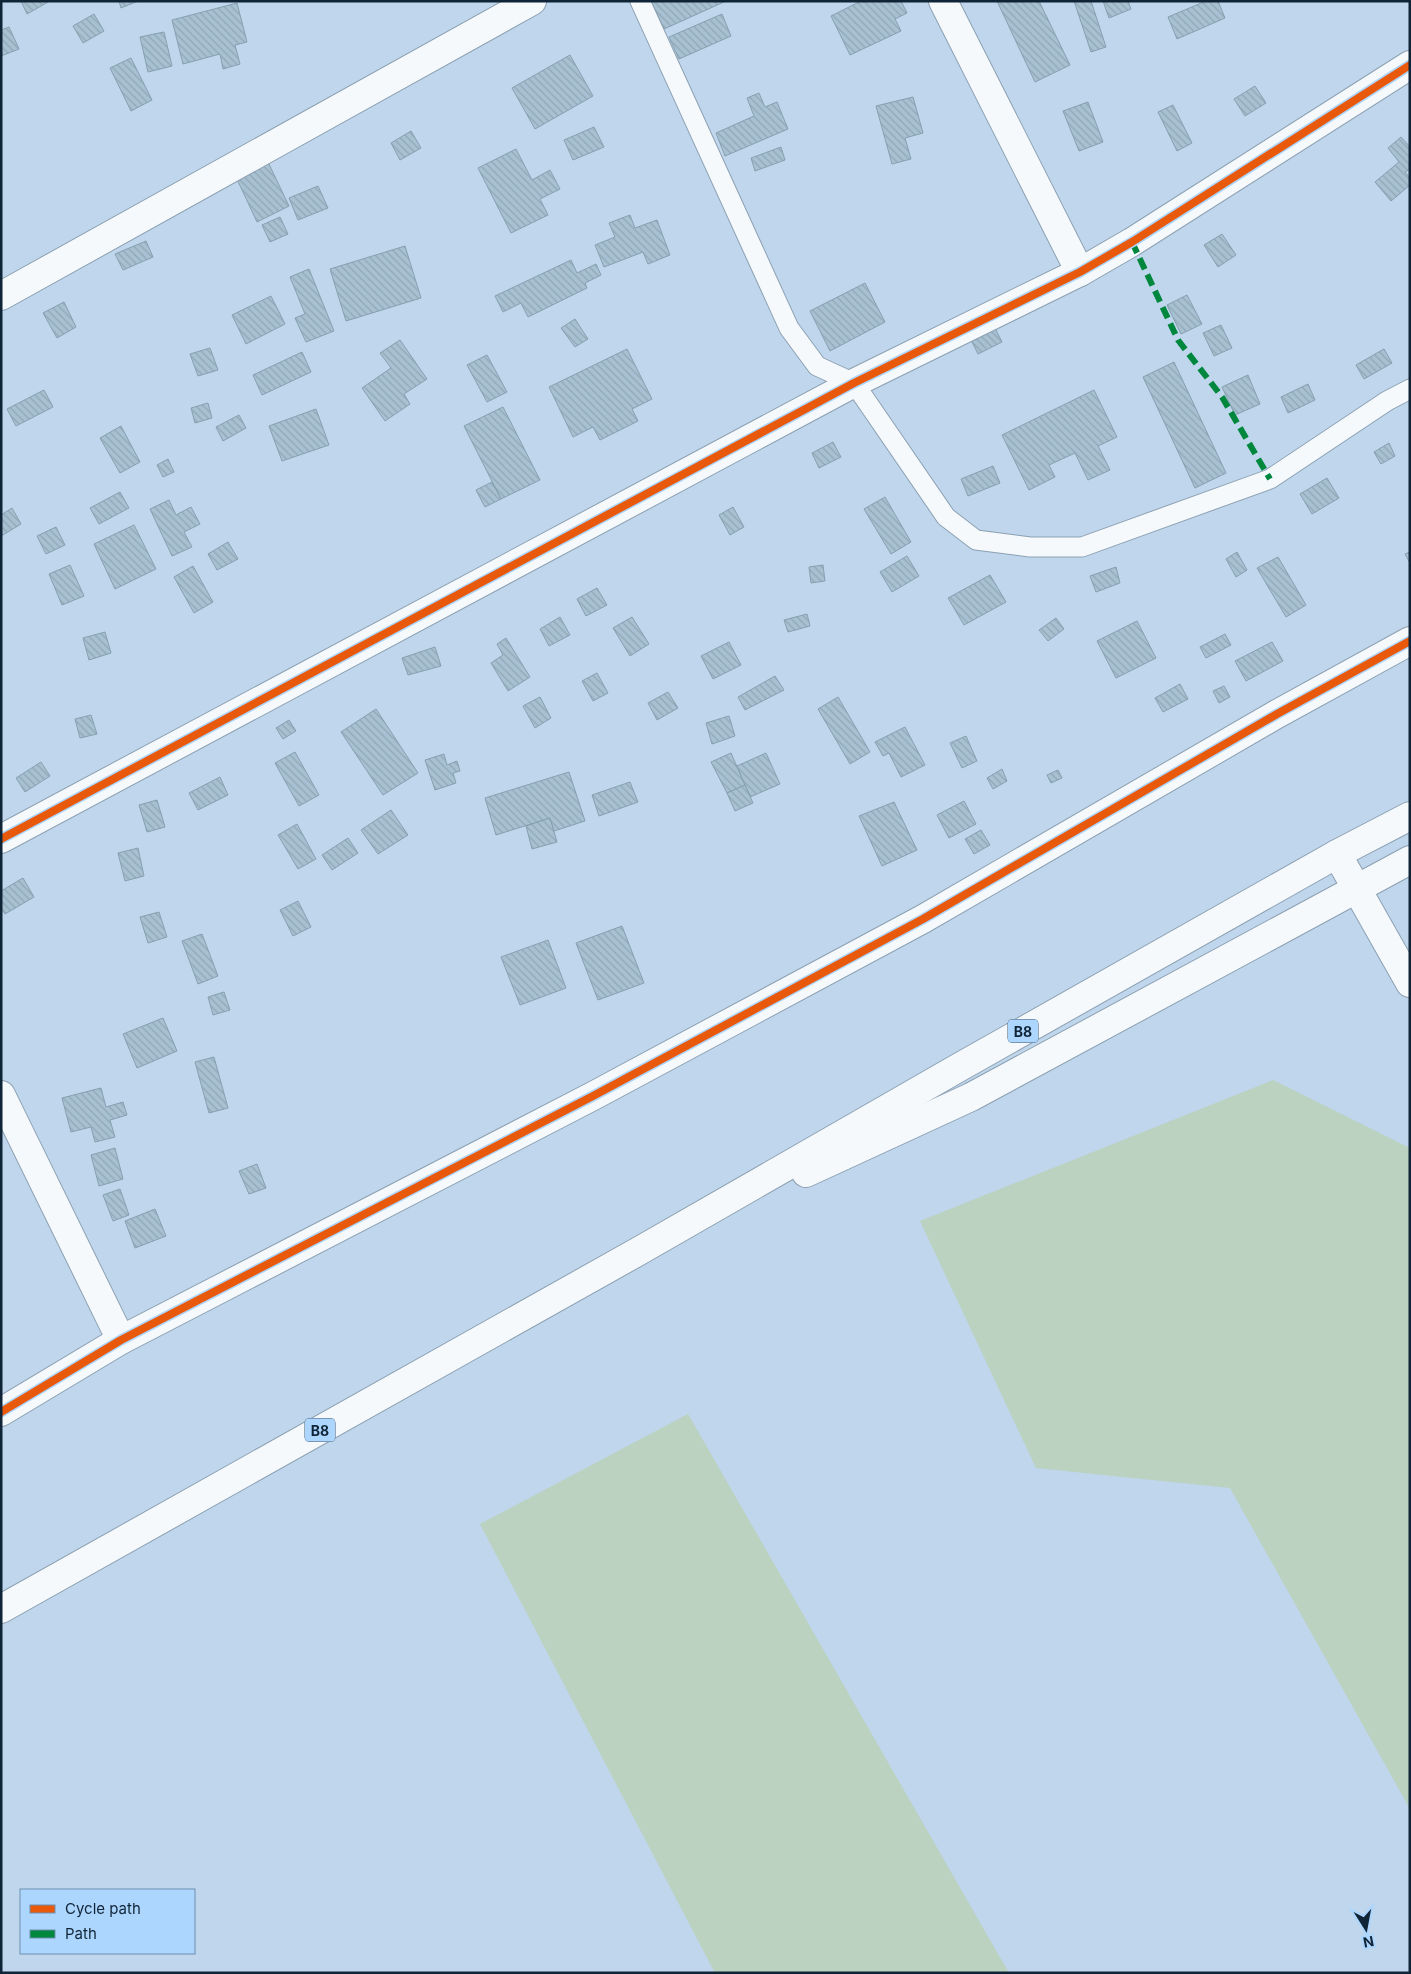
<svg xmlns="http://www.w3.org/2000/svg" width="1411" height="1974" viewBox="0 0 1411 1974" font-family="Inter,sans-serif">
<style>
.green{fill:#bad2bf}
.building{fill:url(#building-back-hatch);stroke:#86a0b0}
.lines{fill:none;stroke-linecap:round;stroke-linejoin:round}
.service-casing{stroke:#8ca0b2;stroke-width:21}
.minor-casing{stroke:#8ca0b2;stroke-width:30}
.tertiary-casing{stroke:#8ca0b2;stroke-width:30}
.trunk-casing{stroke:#8ca0b2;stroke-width:30}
.service{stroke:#f5f9fc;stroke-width:19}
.minor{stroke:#f5f9fc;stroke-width:28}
.tertiary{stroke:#f5f9fc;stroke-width:28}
.trunk{stroke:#f5f9fc;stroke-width:28}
.quiet{stroke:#00873e;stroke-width:6;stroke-dasharray:12 6;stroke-linecap:butt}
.cycleway-casing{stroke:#add6fe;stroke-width:11}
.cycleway{stroke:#e8590c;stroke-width:8}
.labels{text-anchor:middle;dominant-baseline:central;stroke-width:5;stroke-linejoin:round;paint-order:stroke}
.shield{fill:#add6fe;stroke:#3f5973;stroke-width:1}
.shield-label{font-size:14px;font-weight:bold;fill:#102437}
</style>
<defs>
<pattern id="building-back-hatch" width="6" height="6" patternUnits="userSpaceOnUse" patternTransform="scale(1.25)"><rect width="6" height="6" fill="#a8c1d2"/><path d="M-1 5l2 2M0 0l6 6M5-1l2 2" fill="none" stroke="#90a6b5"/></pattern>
</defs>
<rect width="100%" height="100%" fill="#bfd6ec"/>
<g class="green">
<polygon points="1273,1080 1410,1148 1410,1809 1230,1488 1036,1468 920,1221"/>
<polygon points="688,1414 1009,1973 715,1973 480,1524"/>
</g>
<g class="building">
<polygon points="21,1 48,1 48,2 27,14"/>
<polygon points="119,1 138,1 121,8"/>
<polygon points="651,1 726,1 664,29"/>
<polygon points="861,1 901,1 907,13 895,19 901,31 850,55 831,16"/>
<polygon points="997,1 1039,1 1070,65 1035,82"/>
<polygon points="1074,1 1091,1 1106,47 1091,52"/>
<polygon points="1103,1 1128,1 1131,9 1109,18"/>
<polygon points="1206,1 1218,1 1225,18 1177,39 1168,17"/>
<polygon points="237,3 247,42 235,45 240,64 223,69 220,54 183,64 172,20"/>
<polygon points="94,14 104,31 83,43 73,26"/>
<polygon points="722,14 731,36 679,59 669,37"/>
<polygon points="9,27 19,49 1,56 1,30"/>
<polygon points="164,32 172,66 148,72 140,37"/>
<polygon points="570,55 593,96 535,129 512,88"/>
<polygon points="131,58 152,100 131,111 110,68"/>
<polygon points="1255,86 1266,103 1245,116 1234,99"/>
<polygon points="759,93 765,107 777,102 788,129 725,156 716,133 754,116 747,98"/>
<polygon points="913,97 923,133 905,138 911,159 892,164 876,106"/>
<polygon points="1088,102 1103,142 1079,151 1063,111"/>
<polygon points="1173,105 1192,143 1177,151 1158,112"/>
<polygon points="594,127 604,147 573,160 564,140"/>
<polygon points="411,131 421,148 400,160 391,143"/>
<polygon points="1401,137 1410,147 1410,169 1405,172 1410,178 1410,185 1391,201 1375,182 1399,162 1388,148"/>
<polygon points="781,147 785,160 755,171 751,158"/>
<polygon points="516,149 532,180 550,170 560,189 540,199 548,215 511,233 478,168"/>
<polygon points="267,160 289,206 257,222 235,175"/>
<polygon points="318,186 328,208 298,220 289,198"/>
<polygon points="630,215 635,228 657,220 670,255 648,264 643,252 604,267 595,245 615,237 609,223"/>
<polygon points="280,217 288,234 270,242 262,225"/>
<polygon points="1222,234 1236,255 1218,267 1204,245"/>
<polygon points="146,241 153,257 123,270 115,254"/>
<polygon points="405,246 421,298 346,321 330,269"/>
<polygon points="571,260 577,273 596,264 601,275 585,283 587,288 528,317 521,303 503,312 495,296"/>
<polygon points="309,269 334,331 306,342 295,318 305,314 290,277"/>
<polygon points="865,283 885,322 830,351 810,311"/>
<polygon points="1187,295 1202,324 1181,334 1167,305"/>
<polygon points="271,296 285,324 246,344 232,315"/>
<polygon points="64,302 76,327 57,338 43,313"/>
<polygon points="575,319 588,339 575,347 561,328"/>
<polygon points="1221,325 1232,348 1214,356 1203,333"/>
<polygon points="994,326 1002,342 978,354 970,338"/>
<polygon points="400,340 427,379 404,394 410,404 385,421 362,388 391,368 380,353"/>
<polygon points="210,348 218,370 198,376 190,354"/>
<polygon points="627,349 652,399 632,409 638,421 600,440 593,427 573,437 549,387"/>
<polygon points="1384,349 1392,363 1364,379 1356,365"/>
<polygon points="302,352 311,372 262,395 253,375"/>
<polygon points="487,355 507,392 487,402 467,365"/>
<polygon points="1174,362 1226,473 1195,488 1143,377"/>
<polygon points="1248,375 1260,404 1235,415 1222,387"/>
<polygon points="1308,384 1315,400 1288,413 1281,397"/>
<polygon points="44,390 53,407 16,426 7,409"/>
<polygon points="1094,390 1117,437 1098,446 1110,470 1088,480 1075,453 1049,465 1055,477 1029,490 1002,435"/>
<polygon points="208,403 212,418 195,423 191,408"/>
<polygon points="503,407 540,480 501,499 464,426"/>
<polygon points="316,409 329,445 282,461 269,426"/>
<polygon points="239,415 246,428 223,441 216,427"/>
<polygon points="121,426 140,462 120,473 100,438"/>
<polygon points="833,442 841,457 819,468 812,453"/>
<polygon points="1389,443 1395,456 1381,464 1374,452"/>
<polygon points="168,459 174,472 163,477 157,465"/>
<polygon points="993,466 1000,483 968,496 961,479"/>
<polygon points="1327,478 1339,498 1312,514 1300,494"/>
<polygon points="492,482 501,499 485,507 476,490"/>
<polygon points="120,492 129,508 99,524 90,508"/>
<polygon points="885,497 911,542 891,554 864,509"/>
<polygon points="169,500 176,515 191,507 200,524 184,532 192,547 172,556 150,509"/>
<polygon points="733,507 744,527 730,535 719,515"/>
<polygon points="12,508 21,524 1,536 1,515"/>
<polygon points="134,525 156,569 115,589 94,544"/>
<polygon points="56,527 65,545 46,554 37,536"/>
<polygon points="228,542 238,559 217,570 208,554"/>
<polygon points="1237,552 1247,570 1236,577 1226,559"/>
<polygon points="1410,552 1410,563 1405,554"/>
<polygon points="907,556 919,576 892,592 880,572"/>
<polygon points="1278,557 1306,605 1286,617 1257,568"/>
<polygon points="70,565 84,596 62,605 49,574"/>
<polygon points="823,565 825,581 811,583 809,567"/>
<polygon points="193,566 213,602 194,613 174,577"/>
<polygon points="1116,567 1120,583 1096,592 1090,576"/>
<polygon points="990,575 1006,602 964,625 948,598"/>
<polygon points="597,588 607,605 586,616 577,599"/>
<polygon points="807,614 810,626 788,632 784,620"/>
<polygon points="560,617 570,635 549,646 540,629"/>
<polygon points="632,617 649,644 630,656 613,628"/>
<polygon points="1056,618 1064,629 1048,641 1039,630"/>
<polygon points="1137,621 1156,658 1116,678 1097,641"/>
<polygon points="105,632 111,653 89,660 83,638"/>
<polygon points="1225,634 1231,645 1206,658 1200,647"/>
<polygon points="506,638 530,677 508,691 491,663 503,655 497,644"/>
<polygon points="729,642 741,665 713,679 701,656"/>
<polygon points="1272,642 1283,661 1246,681 1235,661"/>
<polygon points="435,647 441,666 408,675 402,658"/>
<polygon points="597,673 608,693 593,701 582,681"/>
<polygon points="775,676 784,690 745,710 738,697"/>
<polygon points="1180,684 1188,699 1163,712 1155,698"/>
<polygon points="1224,686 1230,697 1219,703 1213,691"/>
<polygon points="668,692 678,708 657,720 648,703"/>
<polygon points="540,697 551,718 535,728 523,706"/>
<polygon points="838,697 870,752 850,764 818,709"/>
<polygon points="376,709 418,773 383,795 341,732"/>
<polygon points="91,715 97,734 80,738 75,719"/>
<polygon points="729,716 735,736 712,744 706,723"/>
<polygon points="289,720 296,731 283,739 276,728"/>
<polygon points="905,727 925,765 901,777 889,753 883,756 875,742"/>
<polygon points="966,736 977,761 962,768 950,743"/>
<polygon points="295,752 319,795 299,806 275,763"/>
<polygon points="731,753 745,785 727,793 711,762"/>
<polygon points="766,753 780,784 750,797 737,766"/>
<polygon points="444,754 447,765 457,761 460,771 453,773 456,783 435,790 425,760"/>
<polygon points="41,762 50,776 25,792 16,778"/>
<polygon points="1002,769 1007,781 993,789 987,778"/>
<polygon points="1058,770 1062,778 1051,783 1047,775"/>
<polygon points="569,772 585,821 554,831 550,818 496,835 485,798"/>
<polygon points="220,777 228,795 198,810 189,793"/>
<polygon points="630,782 638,802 599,816 592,795"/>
<polygon points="745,785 753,803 735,811 727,793"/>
<polygon points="157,800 165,827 147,832 139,805"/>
<polygon points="964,801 976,824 949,838 937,815"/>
<polygon points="894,802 917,850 882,866 859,816"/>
<polygon points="391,810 408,835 378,854 361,830"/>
<polygon points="550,818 557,842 532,849 526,826"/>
<polygon points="297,824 316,859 298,869 278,835"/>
<polygon points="981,830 990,845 974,854 965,839"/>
<polygon points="348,838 358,853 332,870 322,855"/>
<polygon points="138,848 144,876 125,881 118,853"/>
<polygon points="23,878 34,897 5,914 1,908 1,891"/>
<polygon points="298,901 311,927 293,936 280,910"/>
<polygon points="159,912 167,937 148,943 140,917"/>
<polygon points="622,926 644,983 598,1000 576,943"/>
<polygon points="202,934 218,976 198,984 182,941"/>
<polygon points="548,940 566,988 520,1005 501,957"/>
<polygon points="224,992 230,1010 213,1015 208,997"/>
<polygon points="163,1018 177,1051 137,1068 123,1034"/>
<polygon points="214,1057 228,1108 209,1113 195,1062"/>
<polygon points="101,1088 106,1107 123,1102 127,1115 110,1120 115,1137 95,1142 91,1127 71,1132 62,1098"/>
<polygon points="115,1148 123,1179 99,1186 91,1155"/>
<polygon points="257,1164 266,1188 249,1194 239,1171"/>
<polygon points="120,1189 129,1215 113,1221 103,1195"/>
<polygon points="155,1209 166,1236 135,1248 125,1221"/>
</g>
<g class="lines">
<g class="service-casing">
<polyline id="service" points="640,1 789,328 817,366 854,383 946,517 976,540 1030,547 1082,547 1270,479 1387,401 1410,389"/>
</g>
<g class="minor-casing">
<g id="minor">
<polyline points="943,1 1080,272"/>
<polyline points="1,296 532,1"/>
<polyline points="1,839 854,383 1080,272 1132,242 1410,65"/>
<polyline points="1,1095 121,1340"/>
<polyline points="1,1412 121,1340 593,1096 923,919 1277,714 1410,641"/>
</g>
</g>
<g class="tertiary-casing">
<polyline id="tertiary" points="1337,854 1410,983"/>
</g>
<g class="trunk-casing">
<g id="trunk">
<polyline points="806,1173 971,1097 1410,860"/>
<polyline points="1,1609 639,1251 958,1068 1337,854 1410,816"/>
</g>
</g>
<use href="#service" class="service"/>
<use href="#minor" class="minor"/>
<use href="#tertiary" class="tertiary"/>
<use href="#trunk" class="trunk"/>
<polyline class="quiet" points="1132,242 1178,340 1222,397 1270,479"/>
<g class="cycleway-casing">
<g id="cycleway">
<polyline points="1,839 854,383 1080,272 1132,242 1410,65"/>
<polyline points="1,1412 121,1340 593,1096 923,919 1277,714 1410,641"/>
</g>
</g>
<use href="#cycleway" class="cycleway"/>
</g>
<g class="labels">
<g class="shield">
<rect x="1008" y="1019.5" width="30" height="23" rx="4"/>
<rect x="305" y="1418.5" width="30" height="23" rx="4"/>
</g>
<g class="shield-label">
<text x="1023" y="1031">B8</text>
<text x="320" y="1430">B8</text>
</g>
</g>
<rect width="1411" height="1974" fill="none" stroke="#102437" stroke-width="5"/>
<rect x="20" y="1889" width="175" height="65" fill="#add6fe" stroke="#6e8fae"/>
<rect x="30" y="1905" width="25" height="8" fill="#e8590c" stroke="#6e8fae"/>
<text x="65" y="1914" font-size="15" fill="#102437">Cycle path</text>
<rect x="30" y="1930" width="25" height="8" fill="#00873e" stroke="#6e8fae"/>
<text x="65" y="1939" font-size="15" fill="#102437">Path</text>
<g transform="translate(1366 1929) rotate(169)" stroke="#add6fe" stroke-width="4" paint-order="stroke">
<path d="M0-4L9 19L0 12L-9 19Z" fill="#102437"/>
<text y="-8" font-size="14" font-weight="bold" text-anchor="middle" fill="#102437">N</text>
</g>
</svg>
